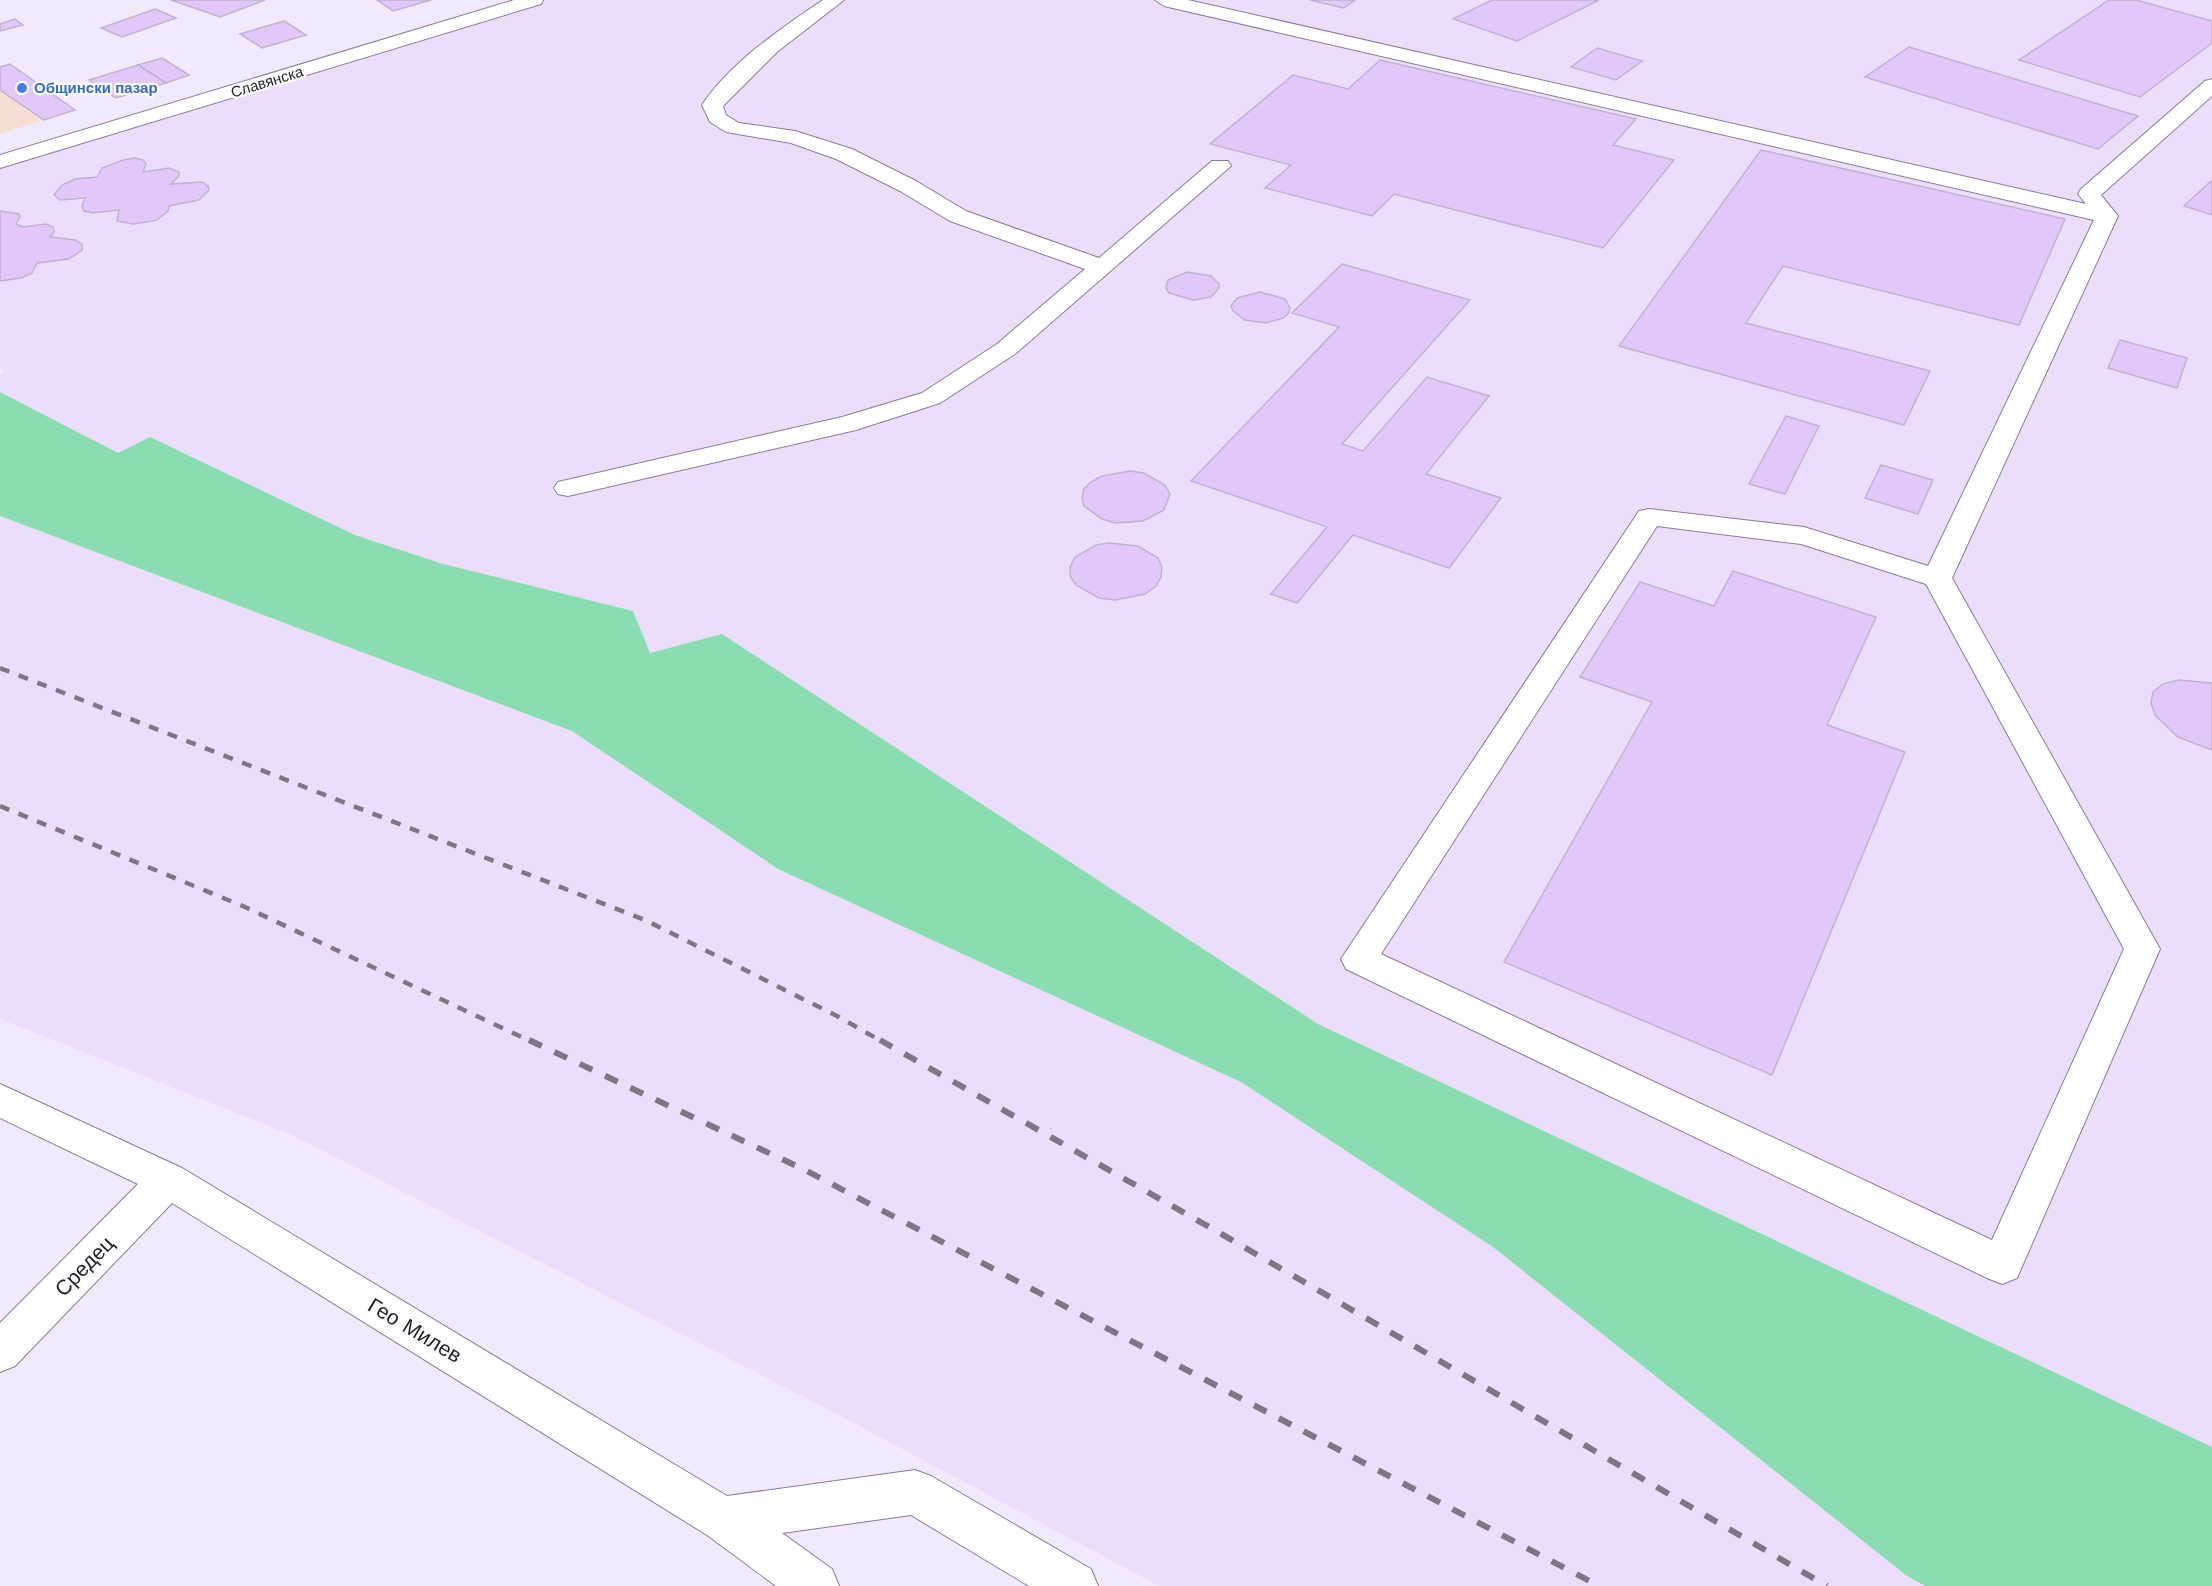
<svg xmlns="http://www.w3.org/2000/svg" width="2212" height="1586" viewBox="0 0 2212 1586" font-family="'Work Sans',sans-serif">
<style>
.commercial{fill:#f5ded3}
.built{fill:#ecdefb}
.green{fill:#89ddb1}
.building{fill:#e1c7fa;stroke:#c1b3d0;stroke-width:1.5}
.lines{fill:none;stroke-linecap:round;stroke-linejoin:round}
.minor-casing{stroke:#897c97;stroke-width:2}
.minor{fill:#fff;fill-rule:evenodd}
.rail-far1{stroke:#7d7684;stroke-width:4.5;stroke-dasharray:10 10;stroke-linecap:butt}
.rail{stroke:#7d7684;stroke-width:6;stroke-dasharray:14 14;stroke-linecap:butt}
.shop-dot{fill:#3f7fe0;stroke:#fbfbfb;stroke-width:2}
.labels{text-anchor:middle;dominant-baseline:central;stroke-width:4.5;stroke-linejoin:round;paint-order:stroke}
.far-street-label{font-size:15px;fill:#231d28;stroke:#fbfbfb}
.far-shop-label{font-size:15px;font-weight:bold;fill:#366cbe;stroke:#fbfbfb;text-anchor:start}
.near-street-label{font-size:21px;fill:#231d28;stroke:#fbfbfb}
</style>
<rect width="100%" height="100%" fill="#f2e9fc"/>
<polygon class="commercial" points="10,64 75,110 0,134 0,67"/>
<g class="built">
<polygon points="534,0 2212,0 2212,1447 1318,1024 722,634 650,653 443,564 355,535 150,437 118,453 0,392 0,374 5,371 0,367 0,162"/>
<polygon points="0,516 572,731 778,869 1241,1082 1493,1247 1907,1576 1925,1586 1159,1586 816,1403 296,1137 0,1019"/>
</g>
<polygon class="green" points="0,392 118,453 150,437 355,535 443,564 633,611 650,653 722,634 1318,1024 2212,1447 2212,1586 1925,1586 1907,1576 1493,1247 1241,1082 778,869 572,731 0,516"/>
<g class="building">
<polygon points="171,0 265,0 220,17"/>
<polygon points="377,0 431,0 393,11"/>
<polygon points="1310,0 1355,0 1344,8"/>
<polygon points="1492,0 1599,0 1517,41 1453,19"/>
<polygon points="2109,0 2136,0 2212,21 2212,43 2140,97 2019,60"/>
<polygon points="155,9 176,18 122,37 101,28"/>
<polygon points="15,19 23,25 0,31 0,24"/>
<polygon points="284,21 306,35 262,48 240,34"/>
<polygon points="1909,47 2138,116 2098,149 1865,77"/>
<polygon points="1597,48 1642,61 1616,80 1571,67"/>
<polygon points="162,58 189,75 166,83 138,65"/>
<polygon points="1380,60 1636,119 1613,145 1674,160 1603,248 1394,194 1372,216 1265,188 1291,165 1210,144 1293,75 1348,89"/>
<polygon points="10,64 75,110 44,120 0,90 0,67"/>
<polygon points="138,65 166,83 116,98 89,80"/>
<polygon points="1761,150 2065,219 2019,325 1783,266 1746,323 1930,371 1904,425 1619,346"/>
<polygon points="135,158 143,160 146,164 143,172 169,168 179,172 179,176 171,184 202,182 208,186 209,190 199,200 169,206 168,211 157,220 133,224 117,221 119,210 92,213 84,211 82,206 85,198 60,200 54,195 62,185 75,179 97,177 102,168 123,160"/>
<polygon points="2212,180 2212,215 2184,206"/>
<polygon points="0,211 19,214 20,217 16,224 23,227 46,224 53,227 54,232 50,237 75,240 82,244 82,250 69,259 37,263 32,273 21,278 0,281"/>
<polygon points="1342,264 1470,300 1342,444 1363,451 1427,377 1489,396 1426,474 1501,498 1449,568 1353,535 1297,603 1271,594 1327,527 1191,481 1339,327 1292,313"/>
<polygon points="1187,272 1211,276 1219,284 1219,288 1211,297 1193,300 1169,293 1166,288 1168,280"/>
<polygon points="1260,292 1285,299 1290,308 1288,314 1283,318 1266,323 1245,320 1233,311 1231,306 1237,298"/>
<polygon points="2120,340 2187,358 2177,388 2108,368"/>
<polygon points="1786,416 1819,426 1785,494 1749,484"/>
<polygon points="1881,465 1933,480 1918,514 1865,498"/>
<polygon points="1130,471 1144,473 1165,485 1170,494 1164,510 1143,521 1115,523 1102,519 1084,506 1082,498 1084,489 1091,482 1102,476"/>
<polygon points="1109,543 1138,546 1158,558 1162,567 1161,577 1156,586 1145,594 1115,600 1099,598 1076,585 1070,576 1070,567 1075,557 1096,545"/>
<polygon points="1733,571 1876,617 1827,725 1905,752 1772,1075 1504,962 1652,702 1580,677 1640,582 1714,606"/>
<polygon points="2179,680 2212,683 2212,750 2178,737 2155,715 2151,703 2153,692 2163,684"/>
</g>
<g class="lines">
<g class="minor-casing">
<g id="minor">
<polygon points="514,0 543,0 541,4 0,168 0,155"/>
<path d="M823,0H844L777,52L723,106L726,115L739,123L795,131L852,149L916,181L966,211L1099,258L1212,161H1228L1231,166L1015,354L940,403L856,430L568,496L558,494L554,488L558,482L842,417L922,393L997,344L1085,269L950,221L900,191L836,159L791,143L726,132L710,122L702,105C731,62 780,29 823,0Z"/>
<path d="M1155,0H1188L2086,204L2078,194L2081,189L2205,81L2212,79V96L2101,195L2118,216L1952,578L2160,949L2017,1278L2002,1284L1987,1278L1346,969L1341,959L1639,511L1649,509L1804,527L1928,566L2094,220L1164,6ZM1657,526L1801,544L1926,584L2124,949L1992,1240L1381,954Z"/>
<polygon points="0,1084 182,1168 727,1496 915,1470 931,1476 1091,1569 1098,1586 1029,1586 911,1515 782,1533 832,1569 839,1586 776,1586 707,1535 172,1203 15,1366 0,1372 0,1323 138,1184 0,1118"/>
</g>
</g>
<use href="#minor" class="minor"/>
<g class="rail-far1">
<polyline points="0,668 645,920 837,1016 883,1042"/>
<polyline points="0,806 245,907 532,1042"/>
</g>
<g class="rail">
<polyline points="529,1040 805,1170 1599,1586"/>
<polyline points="880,1040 1218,1232 1827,1586"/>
</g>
</g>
<circle class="shop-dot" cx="22" cy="88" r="6"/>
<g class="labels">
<g class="far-street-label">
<text transform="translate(267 82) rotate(-17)">Славянска</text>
</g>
<g class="far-shop-label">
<text x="34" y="88">Общински пазар</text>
</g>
<g class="near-street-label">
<text transform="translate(84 1266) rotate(-46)">Средец</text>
<text transform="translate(415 1330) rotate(31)">Гео Милев</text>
</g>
</g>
</svg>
